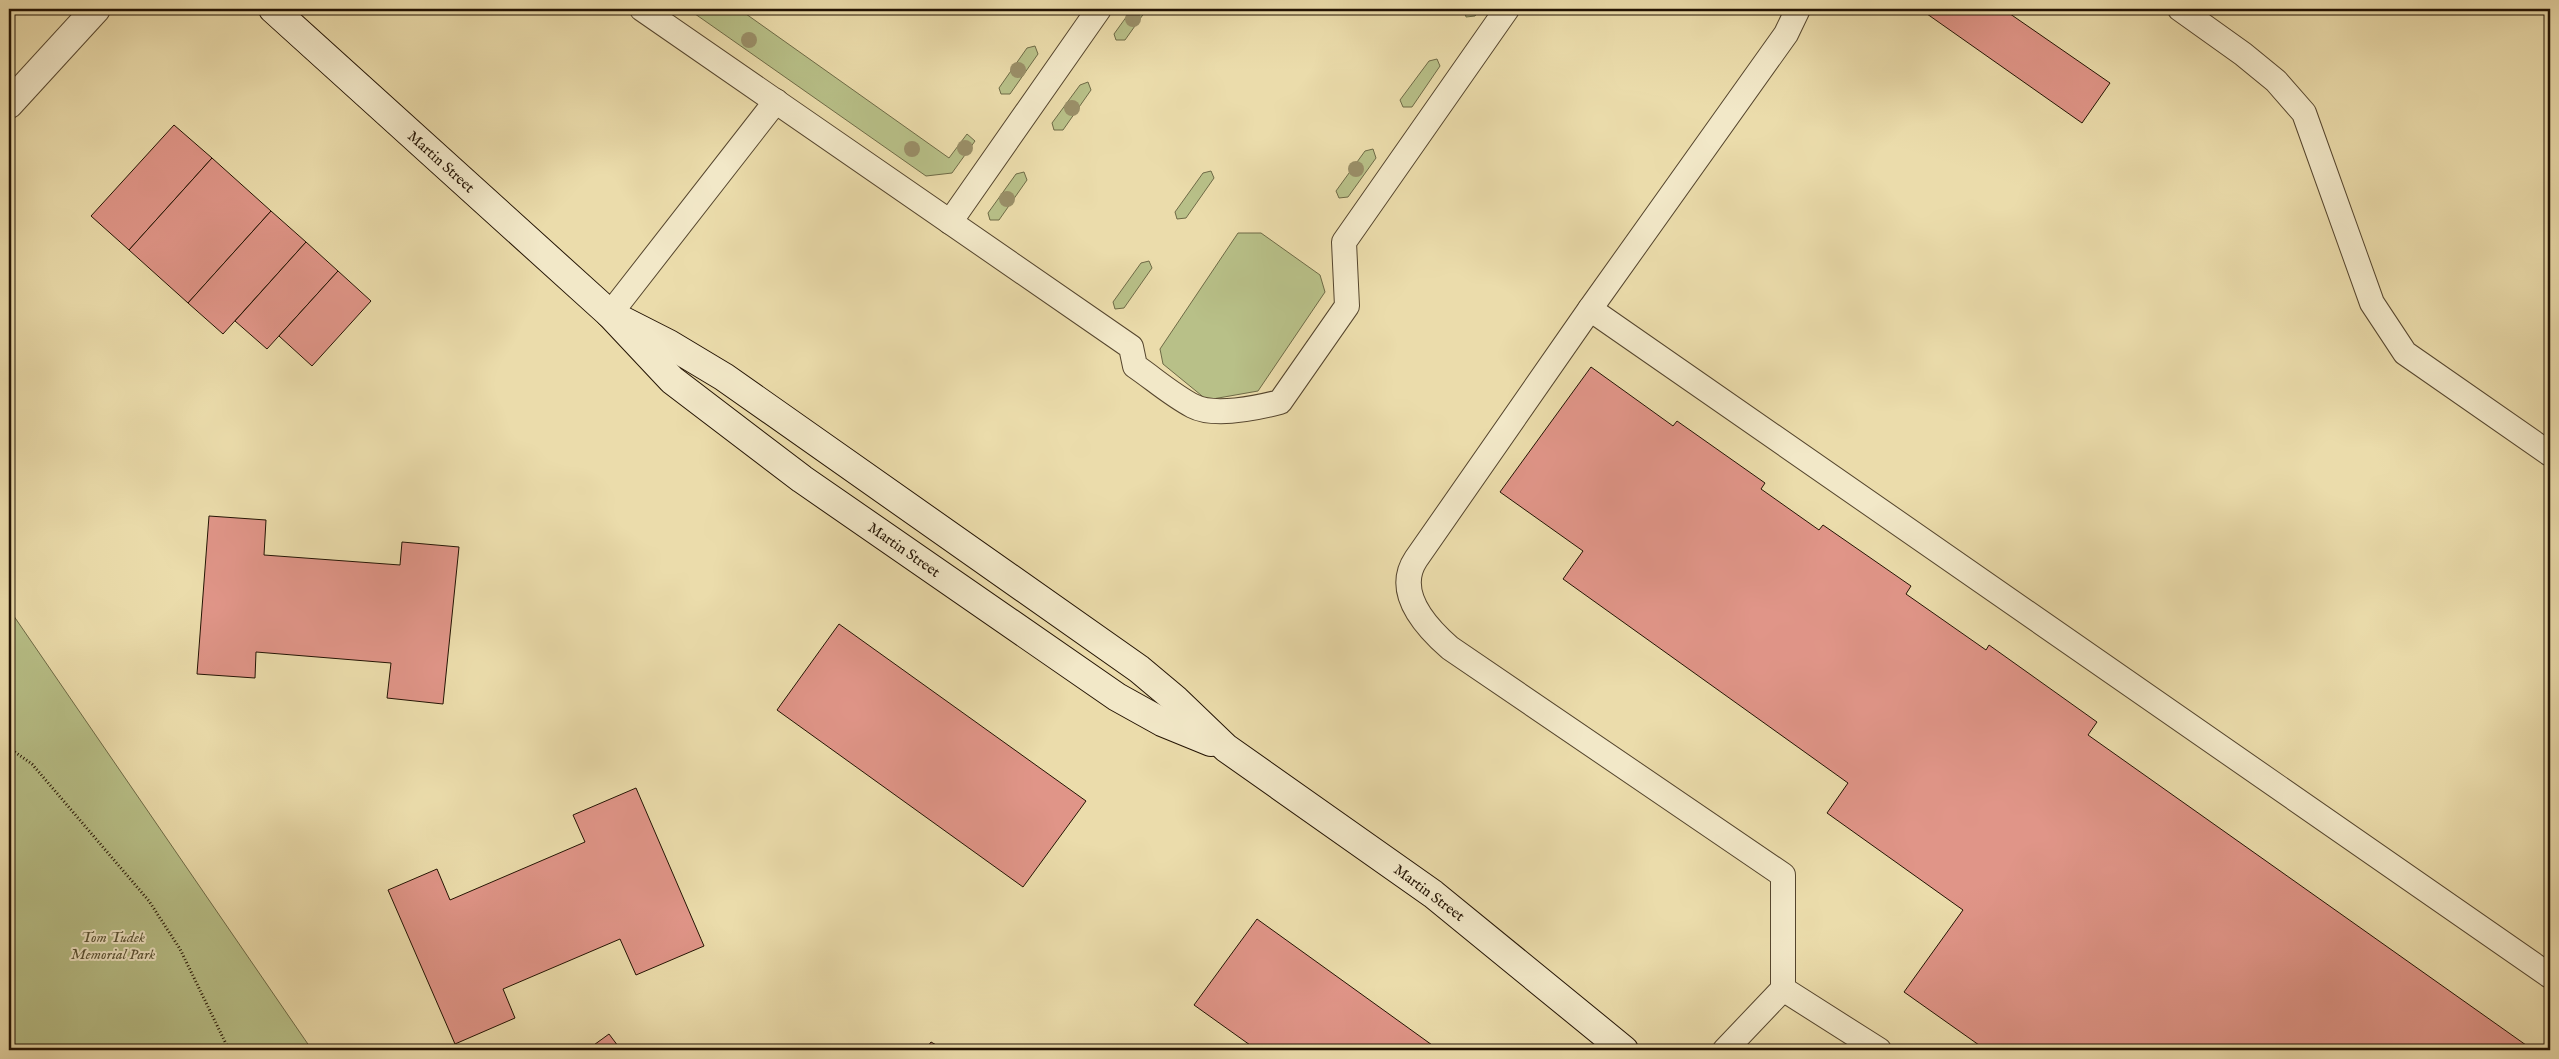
<svg xmlns="http://www.w3.org/2000/svg" width="2559" height="1059" viewBox="0 0 2559 1059" font-family="'IM FELL English',serif">
<style>
.green{fill:#b8c088;stroke:#6e6a46}
.building{fill:#e09588;stroke:#231303}
.lines{fill:none;stroke-linecap:round;stroke-linejoin:round}
.lane-casing{stroke:#55452d;stroke-width:26}
.street-casing{stroke:#55452d;stroke-width:30}
.secondary-casing{stroke:#231303;stroke-width:30}
.path{stroke:#231303;stroke-width:3;stroke-dasharray:1 2.5;stroke-linecap:butt}
.lane{stroke:#f2e8c8;stroke-width:24}
.street{stroke:#f2e8c8;stroke-width:28}
.secondary{stroke:#f2e8c8;stroke-width:28}
.tree{fill:#9a8f68}
.labels{text-anchor:middle;dominant-baseline:central;stroke-width:4;stroke-linejoin:round;paint-order:stroke}
.street-label{font-size:15px;fill:#231303;stroke:#f2e8c8}
.park-label{font-size:15px;font-style:italic;fill:#575032;stroke:#f2e8c8}
</style>
<rect width="100%" height="100%" fill="#ebdcab"/>
<filter id="stains"><feTurbulence type="fractalNoise" baseFrequency=".004" numOctaves="4"/><feColorMatrix values="0 0 0 0 .2 0 0 0 0 .09 0 0 0 0 .02 0 0 0 .5 -.17"/></filter>
<radialGradient id="worn" r=".72"><stop offset=".6" stop-color="#630" stop-opacity="0"/><stop offset="1" stop-color="#630" stop-opacity=".3"/></radialGradient>
<g class="green">
<polygon points="688,9 739,9 949,158 967,134 975,141 952,173 926,176"/>
<polygon points="1132,9 1147,9 1125,40 1116,40 1114,34"/>
<polygon points="1464,9 1480,9 1475,16 1466,17"/>
<polygon points="1035,46 1038,54 1010,94 1001,94 999,88 1027,48"/>
<polygon points="1437,59 1440,66 1412,107 1403,107 1400,100 1429,61"/>
<polygon points="1088,82 1091,90 1063,130 1054,130 1052,123 1080,85"/>
<polygon points="1373,149 1376,158 1348,197 1339,198 1336,191 1365,151"/>
<polygon points="1211,171 1214,178 1186,218 1177,219 1175,212 1203,173"/>
<polygon points="1024,172 1027,180 999,220 990,220 988,213 1016,174"/>
<polygon points="1238,233 1261,233 1320,275 1325,292 1258,391 1207,400 1163,364 1160,349"/>
<polygon points="1149,261 1152,268 1124,308 1115,309 1113,302 1141,263"/>
<polygon points="9,609 312,1050 9,1050"/>
</g>
<g class="building">
<polygon points="1920,9 2003,9 2110,83 2082,123"/>
<polygon points="174,125 212,158 129,250 91,216"/>
<polygon points="212,158 271,211 188,303 129,250"/>
<polygon points="271,211 306,242 223,334 188,303"/>
<polygon points="306,242 338,271 267,349 235,321"/>
<polygon points="338,271 371,301 312,366 279,336"/>
<polygon points="1591,367 1673,426 1677,421 1765,483 1761,489 1819,530 1823,525 1911,586 1906,594 1986,650 1989,645 2097,722 2088,735 2533,1050 1986,1050 1904,992 1963,910 1827,813 1848,783 1563,579 1583,551 1500,492"/>
<polygon points="209,516 266,520 264,555 400,565 402,542 459,547 443,704 387,698 391,663 256,652 255,678 197,674"/>
<polygon points="839,624 1086,801 1023,887 777,710"/>
<polygon points="636,788 704,946 636,975 620,939 503,989 515,1018 455,1044 388,890 437,869 450,900 585,842 573,815"/>
<polygon points="1257,919 1439,1050 1257,1050 1194,1005"/>
<polygon points="609,1034 621,1050 587,1050"/>
<polygon points="931,1042 945,1050 925,1050"/>
</g>
<g class="lines">
<g class="lane-casing">
<g id="lane">
<path d="M642,9L1131,347L1135,366C1154,379 1172,395 1193,406C1214,417 1257,408 1280,402L1347,306L1344,242L1507,9"/>
<polyline points="2180,9 2243,54 2276,81 2304,113 2372,303 2405,353 2550,454"/>
<polyline points="950,222 1099,9"/>
<polyline points="1590,309 2550,976"/>
<polyline points="610,314 776,101"/>
<polyline points="1783,989 1879,1050"/>
<path d="M1725,1050L1783,989V875L1450,648C1426,627 1394,592 1416,559L1590,309L1786,34L1798,9"/>
</g>
</g>
<g class="street-casing">
<polyline id="street" points="9,104 96,9"/>
</g>
<g class="secondary-casing">
<g id="secondary">
<polyline points="273,9 610,314 672,380 802,479 1117,697 1162,722 1211,742"/>
<polyline points="610,314 669,344 724,377 1139,669 1176,700 1226,748 1433,894 1624,1050"/>
</g>
</g>
<polyline class="path" points="9,748 32,764 149,901 180,949 229,1050"/>
<use href="#lane" class="lane"/>
<use href="#street" class="street"/>
<use href="#secondary" class="secondary"/>
</g>
<g class="tree">
<circle cx="1133" cy="19" r="8"/>
<circle cx="749" cy="40" r="8"/>
<circle cx="1018" cy="70" r="8"/>
<circle cx="1072" cy="108" r="8"/>
<circle cx="965" cy="148" r="8"/>
<circle cx="912" cy="149" r="8"/>
<circle cx="1356" cy="169" r="8"/>
<circle cx="1007" cy="199" r="8"/>
</g>
<g class="labels">
<g class="street-label">
<text transform="translate(441 162) rotate(42)">Martin Street</text>
<text transform="translate(904 550) rotate(35)">Martin Street</text>
<text transform="translate(1429 893) rotate(37)">Martin Street</text>
</g>
<g class="park-label">
<text x="113" y="937">Tom Tudek<tspan x="113" dy="17">Memorial Park</tspan></text>
</g>
</g>
<rect width="2559" height="1059" fill="none" stroke="#ebdcab" stroke-width="30"/>
<rect x="10" y="10" width="2539" height="1039" fill="none" stroke="#231303" stroke-width="2.5"/>
<rect x="15" y="15" width="2529" height="1029" fill="none" stroke="#231303"/>
<rect width="100%" height="100%" filter="url(#stains)"/>
<rect width="100%" height="100%" fill="url(#worn)"/>
</svg>
